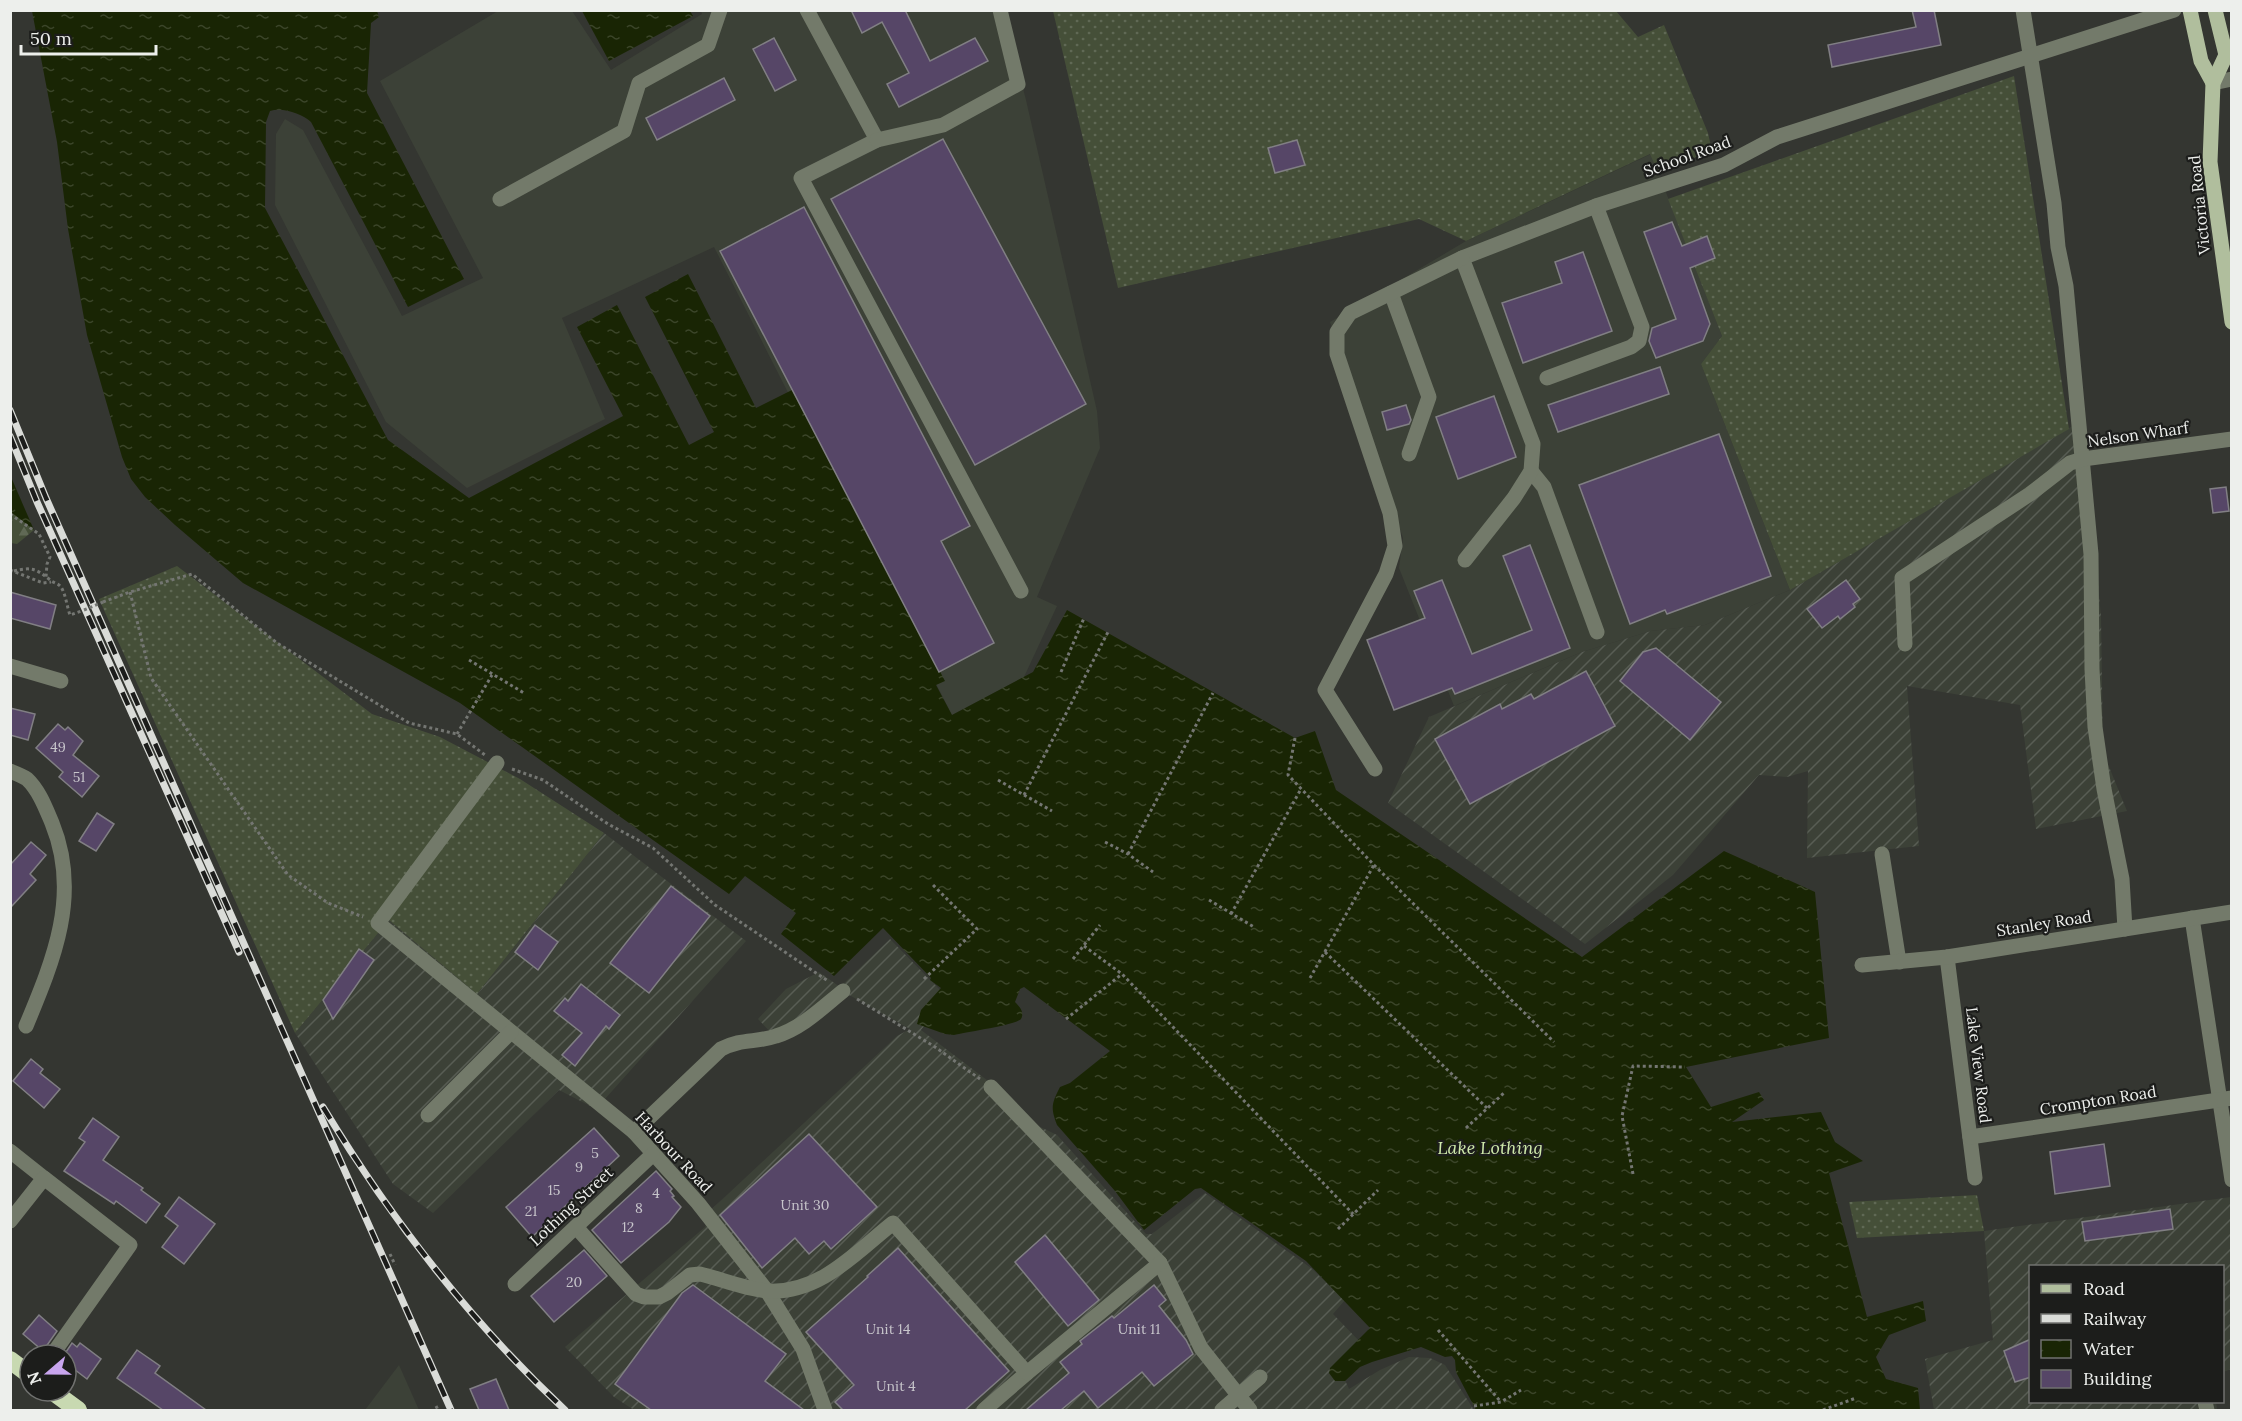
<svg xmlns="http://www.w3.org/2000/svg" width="2242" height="1421" viewBox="0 0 2242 1421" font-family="Lora,serif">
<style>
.built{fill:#3c4137}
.industrial{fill:url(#industrial-furrows)}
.grass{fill:url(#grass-dots)}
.forest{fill:url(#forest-firs)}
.water{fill:url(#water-ripples)}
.building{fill:#564667;stroke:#817f84;stroke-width:1.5}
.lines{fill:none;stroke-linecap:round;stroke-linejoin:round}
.path{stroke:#747672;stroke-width:3;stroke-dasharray:3 3;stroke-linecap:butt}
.minor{stroke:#737a6a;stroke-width:15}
.major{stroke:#b0be9d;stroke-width:15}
.highway{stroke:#c8d9b1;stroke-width:18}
.rail-casing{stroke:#dadcd8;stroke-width:7}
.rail{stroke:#1c1d1b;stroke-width:4.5;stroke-dasharray:14;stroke-linecap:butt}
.path-bridge{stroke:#747672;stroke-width:3;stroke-dasharray:3 3;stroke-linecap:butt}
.labels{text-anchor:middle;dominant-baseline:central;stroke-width:4.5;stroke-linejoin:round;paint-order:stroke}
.number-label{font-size:14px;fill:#c7c5cb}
.street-label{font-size:16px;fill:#edefec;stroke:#1c1d1b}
.water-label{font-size:18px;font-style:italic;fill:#cfe9ab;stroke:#1c1d1b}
</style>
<defs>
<pattern id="industrial-furrows" width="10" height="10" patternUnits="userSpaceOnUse" patternTransform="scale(1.5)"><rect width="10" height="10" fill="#3c4137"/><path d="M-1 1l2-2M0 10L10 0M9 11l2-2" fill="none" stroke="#585d54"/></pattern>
<pattern id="grass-dots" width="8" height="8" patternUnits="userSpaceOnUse" patternTransform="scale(1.5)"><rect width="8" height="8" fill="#454f38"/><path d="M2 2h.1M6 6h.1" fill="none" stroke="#606955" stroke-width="1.8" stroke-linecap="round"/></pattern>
<pattern id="forest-firs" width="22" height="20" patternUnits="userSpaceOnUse" patternTransform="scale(1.5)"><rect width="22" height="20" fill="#454f38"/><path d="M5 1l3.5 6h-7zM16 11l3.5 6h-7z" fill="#606955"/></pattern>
<pattern id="water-ripples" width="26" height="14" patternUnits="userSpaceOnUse" patternTransform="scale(1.5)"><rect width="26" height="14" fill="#192504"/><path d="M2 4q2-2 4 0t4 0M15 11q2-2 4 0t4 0" fill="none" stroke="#3b4529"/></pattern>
</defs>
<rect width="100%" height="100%" fill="#343631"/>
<g class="built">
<polygon points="498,11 572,11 611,70 702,14 701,11 1003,11 1026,100 1097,411 1100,448 1037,597 1057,606 1024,677 952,715 714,247 562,318 605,419 467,488 386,422 275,205 276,134 285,119 303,130 402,316 483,278 380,81"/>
<polygon points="1651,154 1722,336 1701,364 1790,590 1705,625 1651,631 1582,652 1454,706 1399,568 1403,538 1330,322 1466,241"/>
<polygon points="399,1365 419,1410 365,1410"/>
</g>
<g class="industrial">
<polygon points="2083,420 2101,617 2103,752 2127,811 2036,829 2020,705 1907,686 1919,846 1807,858 1808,771 1787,777 1759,775 1673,875 1585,944 1388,803 1429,717 1582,652 1651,631 1705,625 1790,590"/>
<polygon points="604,833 746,941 596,1109 559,1090 433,1213 393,1184 295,1033 389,920 478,993"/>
<polygon points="890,939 947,997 921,1030 1000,1090 1030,1122 1057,1135 1146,1234 1152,1234 1205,1193 1311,1268 1345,1300 1333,1314 1362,1344 1340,1369 1349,1389 1380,1370 1409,1357 1430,1358 1445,1365 1474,1410 634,1410 614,1397 565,1347 705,1227 712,1209 897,1036 910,1029 851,996 834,990 775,1037 758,1019 786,989 819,972 840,987"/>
<polygon points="2231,1197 2231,1369 2223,1372 2222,1266 2030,1266 2030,1402 2216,1402 2217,1410 1934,1410 1925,1359 1993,1340 1984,1231"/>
</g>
<g class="grass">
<polygon points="1053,11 1616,11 1638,37 1664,25 1708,133 1712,151 1658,172 1650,154 1466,241 1419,219 1118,288"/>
<polygon points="2014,76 2069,429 1790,590 1701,364 1722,336 1668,199"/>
<polygon points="177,566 372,714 440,737 520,779 604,833 477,994 389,920 295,1033 99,599"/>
<polygon points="1977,1195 1984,1231 1857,1238 1849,1202"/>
</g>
<polygon class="forest" points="11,505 34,530 17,544 11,543"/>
<g class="water">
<path d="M32,11H377L379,17L371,23L367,93L464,279L408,307L311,122C302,114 283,107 270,111L266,122L265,208L388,440L469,498L623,416L577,327L617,305L689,445L714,432L645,297L688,274L756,408L792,390L945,681L936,685L952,715L1033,672L1067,610L1295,738L1315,731L1336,790L1582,957L1724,851L1815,892L1829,1038L1686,1067L1711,1107L1759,1092L1764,1100L1732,1122L1821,1112L1835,1142L1863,1161L1829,1173L1867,1317L1923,1301L1926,1321L1889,1335L1876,1357L1886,1379L1918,1388L1920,1410H1476L1456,1372L1455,1360L1452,1356L1445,1357L1421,1347L1372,1362L1360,1367L1345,1381H1335L1329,1373L1330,1368L1370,1328L1306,1261L1201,1188L1195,1189L1144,1230L1115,1191L1057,1125C1050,1107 1052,1103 1060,1087L1070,1083L1110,1051L1024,987L1020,989L1015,1002C1019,1006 1025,1012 1021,1019C1016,1025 965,1032 954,1035L945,1034L917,1024L921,1010L941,988L930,980L931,978L883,928L834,976L781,934L796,913L745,876L729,894L460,703L243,583L175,525L145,497L131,479L122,457L87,335L68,229L57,142Z"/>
<polygon points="582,11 690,11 693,16 609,61"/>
<polygon points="11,477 34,530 11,512"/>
</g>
<g class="building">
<polygon points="851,10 905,10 930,61 975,38 988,61 899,107 887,84 909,73 882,22 862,33"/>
<polygon points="1912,10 1934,10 1941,45 1832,67 1828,45 1916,27"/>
<polygon points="774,38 796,80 775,91 753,49"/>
<polygon points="724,78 735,100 657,140 646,118"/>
<polygon points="943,139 1086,404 975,465 831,199"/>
<polygon points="1297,140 1305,165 1275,173 1268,148"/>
<polygon points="804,207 970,526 941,541 994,643 939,672 720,251"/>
<polygon points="1672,222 1682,246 1707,236 1715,258 1690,268 1710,324 1703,341 1656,358 1649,341 1652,328 1676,319 1644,232"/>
<polygon points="1583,252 1612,331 1523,363 1502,303 1562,283 1555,262"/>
<polygon points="1660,367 1669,394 1558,432 1548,405"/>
<polygon points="1494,396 1516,457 1458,479 1436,417"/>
<polygon points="1406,405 1411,420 1409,424 1387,430 1382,412"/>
<polygon points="1719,434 1771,576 1667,614 1665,610 1630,624 1579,485"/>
<polygon points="2226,487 2229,511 2213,513 2210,489"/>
<polygon points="1530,545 1570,648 1455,694 1452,688 1394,710 1367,640 1425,618 1414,591 1442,580 1472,654 1532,630 1503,556"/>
<polygon points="1846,580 1860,599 1853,604 1855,607 1840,619 1838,616 1822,628 1807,609"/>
<polygon points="10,592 56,605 50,629 10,618"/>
<polygon points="1656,648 1721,702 1690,740 1620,681 1643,652"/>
<polygon points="1586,671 1615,726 1470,804 1435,739 1500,704 1502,709 1531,694 1534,699"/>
<polygon points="10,708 35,714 28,740 10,735"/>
<polygon points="58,724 65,730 68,727 83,741 73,755 99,776 82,797 59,777 63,772 36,748"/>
<polygon points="97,813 114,824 96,851 79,841"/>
<polygon points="31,842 46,855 30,874 36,880 10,908 10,865"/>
<polygon points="671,886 710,916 649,993 610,963"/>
<polygon points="535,925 558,942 538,970 515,952"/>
<polygon points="359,949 374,960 333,1019 323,1000"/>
<polygon points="581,984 620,1015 609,1029 606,1026 575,1066 562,1055 582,1033 554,1011 565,998 568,1001"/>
<polygon points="31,1059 43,1069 40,1073 60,1089 44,1108 13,1081"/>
<polygon points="93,1118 119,1137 103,1160 143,1188 141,1190 160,1204 146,1223 116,1201 114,1204 64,1171 85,1142 79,1138"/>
<polygon points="594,1128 619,1156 532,1237 506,1207"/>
<polygon points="809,1134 877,1207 831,1249 824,1241 809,1254 795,1238 762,1268 720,1215"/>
<polygon points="2104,1144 2110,1186 2055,1194 2050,1152"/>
<polygon points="656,1171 672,1189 670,1191 674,1196 672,1197 681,1207 669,1222 621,1263 592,1230"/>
<polygon points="179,1197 215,1224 184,1264 162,1247 178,1226 165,1216"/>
<polygon points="2170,1209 2173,1229 2085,1241 2082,1222"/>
<polygon points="1045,1235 1099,1300 1068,1326 1015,1262"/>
<polygon points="898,1248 1009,1371 965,1410 843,1410 835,1402 854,1385 806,1332 868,1277 867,1276"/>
<polygon points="584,1250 607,1276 554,1322 531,1296"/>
<polygon points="693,1285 786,1354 765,1381 804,1410 651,1410 615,1384 682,1293"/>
<polygon points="1154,1285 1166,1300 1159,1306 1186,1340 1193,1354 1154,1386 1142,1372 1098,1408 1084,1391 1061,1410 1026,1410 1069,1373 1060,1362 1082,1344 1080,1341 1112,1316 1114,1318"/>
<polygon points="39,1315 57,1331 43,1351 23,1334"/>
<polygon points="2031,1339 2031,1377 2015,1382 2004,1351"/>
<polygon points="72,1343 77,1347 80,1343 101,1359 87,1379 66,1363 66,1352"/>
<polygon points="137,1350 160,1366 155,1373 206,1410 163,1410 117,1378"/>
<polygon points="496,1379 509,1410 479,1410 470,1389"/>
</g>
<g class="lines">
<g class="path">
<polyline points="10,514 39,534 50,557 47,564 46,577"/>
<polyline points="10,570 43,583 51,582"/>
<path d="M14,571C31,567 35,568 49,579C53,583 58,583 61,587C66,595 67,607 70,615L84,610"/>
<polyline points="130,592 151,678 288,875 328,903 363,917"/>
<polyline points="103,602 130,592 192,574 277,643 409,723 457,734 485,755"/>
<polyline points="469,660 524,693"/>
<polyline points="1061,672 1084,618"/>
<polyline points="457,734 492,675"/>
<polyline points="1295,738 1288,775 1374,865 1554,1042"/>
<polyline points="512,769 543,780 608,824 653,848 715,905 828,981"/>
<polyline points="998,780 1052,811"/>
<polyline points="1024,795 1108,632"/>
<polyline points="1105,842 1128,854 1153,872"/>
<polyline points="1128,854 1213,693"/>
<polyline points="1209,900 1254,927"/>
<polyline points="1231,914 1301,789"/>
<polyline points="1084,946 1122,974 1353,1214"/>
<polyline points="1325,952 1487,1108"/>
<polyline points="1073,959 1100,925"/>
<polyline points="1310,978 1374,865"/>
<polyline points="924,979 977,929 932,884"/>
<polyline points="857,999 935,1047 980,1079"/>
<polyline points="1066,1019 1122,974"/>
<polyline points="1466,1128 1505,1092"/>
<polyline points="1633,1174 1622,1116 1633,1066 1685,1067"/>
<polyline points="1338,1229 1378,1190"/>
<polyline points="390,1254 395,1265"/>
<polyline points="1438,1330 1501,1402"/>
<polyline points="436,1406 438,1410"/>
<polyline points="1474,1406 1501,1402 1521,1390"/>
<polyline points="1823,1410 1856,1398"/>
</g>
<g class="minor">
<polyline points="807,10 877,140 801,178 1021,591"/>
<polyline points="2023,10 2054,203 2058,247 2066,286 2091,554 2092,669 2095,727 2104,789 2122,879 2125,929"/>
<polyline points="2213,83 2232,79"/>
<polyline points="877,140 943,125 1018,84 1000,10"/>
<polyline points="500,199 624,131 639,83 708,45 720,10"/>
<polyline points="1391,293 1429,397 1409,454"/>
<polyline points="1547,378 1631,347 1639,341 1642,327 1596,206"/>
<polyline points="1531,471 1544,487 1597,632"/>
<polyline points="1465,560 1514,498 1531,471 1533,444 1462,258 1596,206 1724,165 1777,137 2174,10"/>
<polyline points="1905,644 1902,578 2030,494 2070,463 2083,459 2232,439"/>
<polyline points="10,666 61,681"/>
<polyline points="497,763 378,923 634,1132 698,1203 767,1291 803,1349 825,1410"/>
<polyline points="1375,769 1325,690 1386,574 1395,546 1390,513 1337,354 1337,332 1350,313 1462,258"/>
<path d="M10,771C15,773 23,776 27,779C39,790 46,809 52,823C81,894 54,959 26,1026"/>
<polyline points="1882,854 1899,962"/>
<polyline points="2192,918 2232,1180"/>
<polyline points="1947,957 1975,1178"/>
<polyline points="1862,965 1947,957 2232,912"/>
<polyline points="991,1087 1160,1263 1201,1348 1250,1410"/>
<polyline points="428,1115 511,1032"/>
<path d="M634,1132L721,1049C742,1038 756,1043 776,1036C802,1028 822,1008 843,991"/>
<polyline points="1970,1137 2232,1098"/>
<polyline points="10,1151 44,1178"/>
<polyline points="10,1221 44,1178 130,1245 52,1355"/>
<path d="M576,1227L636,1294L644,1297H659L667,1293L690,1275L700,1274C721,1279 745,1289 767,1291C820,1294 855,1253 893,1223L1027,1373L984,1410"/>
<polyline points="515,1284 652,1155"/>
<polyline points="1027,1373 1160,1263"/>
<polyline points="2205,1402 2207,1410"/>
<polyline points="1222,1410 1260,1377"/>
</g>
<g class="major">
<polyline points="2190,10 2201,61 2213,83"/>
<polyline points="2215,10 2226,55 2213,83 2210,162 2232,322"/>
</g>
<g class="highway">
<polyline points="10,1360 30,1375"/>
<polyline points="52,1391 78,1410"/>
</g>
<g class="rail-casing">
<g id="rail">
<polyline points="10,410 46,498 451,1410"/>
<polyline points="10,436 37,502 239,952"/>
<path d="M323,1107C390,1218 471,1322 565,1410"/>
</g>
</g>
<use href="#rail" class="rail"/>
<polyline class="path-bridge" points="84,610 103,602"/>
</g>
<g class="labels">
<g class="number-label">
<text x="58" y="747">49</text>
<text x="79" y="777">51</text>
<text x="595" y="1153">5</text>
<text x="579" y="1167">9</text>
<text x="554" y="1190">15</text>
<text x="656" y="1193">4</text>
<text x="805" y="1205">Unit 30</text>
<text x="639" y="1208">8</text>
<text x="531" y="1211">21</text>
<text x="628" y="1227">12</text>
<text x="574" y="1282">20</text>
<text x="888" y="1329">Unit 14</text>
<text x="1139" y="1329">Unit 11</text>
<text x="896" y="1386">Unit 4</text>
</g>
<g class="street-label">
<text transform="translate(1687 156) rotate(-20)">School Road</text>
<text transform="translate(2199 205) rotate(-96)">Victoria Road</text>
<text transform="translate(2138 434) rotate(-8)">Nelson Wharf</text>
<text transform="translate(2044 923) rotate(-9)">Stanley Road</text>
<text transform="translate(1979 1065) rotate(83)">Lake View Road</text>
<text transform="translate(2098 1100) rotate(-9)">Crompton Road</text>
<text transform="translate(674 1152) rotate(47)">Harbour Road</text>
<text transform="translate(571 1206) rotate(-43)">Lothing Street</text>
</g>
<g class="water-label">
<text x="1490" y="1147">Lake Lothing</text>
</g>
</g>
<rect width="2242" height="1421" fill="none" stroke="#edefec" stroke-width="24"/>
<rect x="2029" y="1265" width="195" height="138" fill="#1c1d1b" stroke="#70716f" stroke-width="1.5"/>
<rect x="2041" y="1284" width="30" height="9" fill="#b0be9d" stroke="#70716f" stroke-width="1.5"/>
<text x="2083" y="1295" font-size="18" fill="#edefec">Road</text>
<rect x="2041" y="1314" width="30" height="9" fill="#dadcd8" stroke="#70716f" stroke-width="1.5"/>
<text x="2083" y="1325" font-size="18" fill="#edefec">Railway</text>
<rect x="2041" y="1340" width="30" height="18" fill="url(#water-ripples)" stroke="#70716f" stroke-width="1.5"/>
<text x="2083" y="1355" font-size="18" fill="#edefec">Water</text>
<rect x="2041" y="1370" width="30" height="18" fill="#564667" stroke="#70716f" stroke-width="1.5"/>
<text x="2083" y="1385" font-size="18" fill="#edefec">Building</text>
<g transform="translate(48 1373) rotate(250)"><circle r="28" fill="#1c1d1b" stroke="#70716f" stroke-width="1.5"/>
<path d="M0-4.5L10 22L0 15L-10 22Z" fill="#c8a5ee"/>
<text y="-9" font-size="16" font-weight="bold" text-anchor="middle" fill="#edefec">N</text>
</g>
<path d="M21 45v9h135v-9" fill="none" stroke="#edefec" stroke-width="3"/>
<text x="30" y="45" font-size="18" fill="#edefec" stroke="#1c1d1b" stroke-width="4.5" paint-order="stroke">50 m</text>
</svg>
